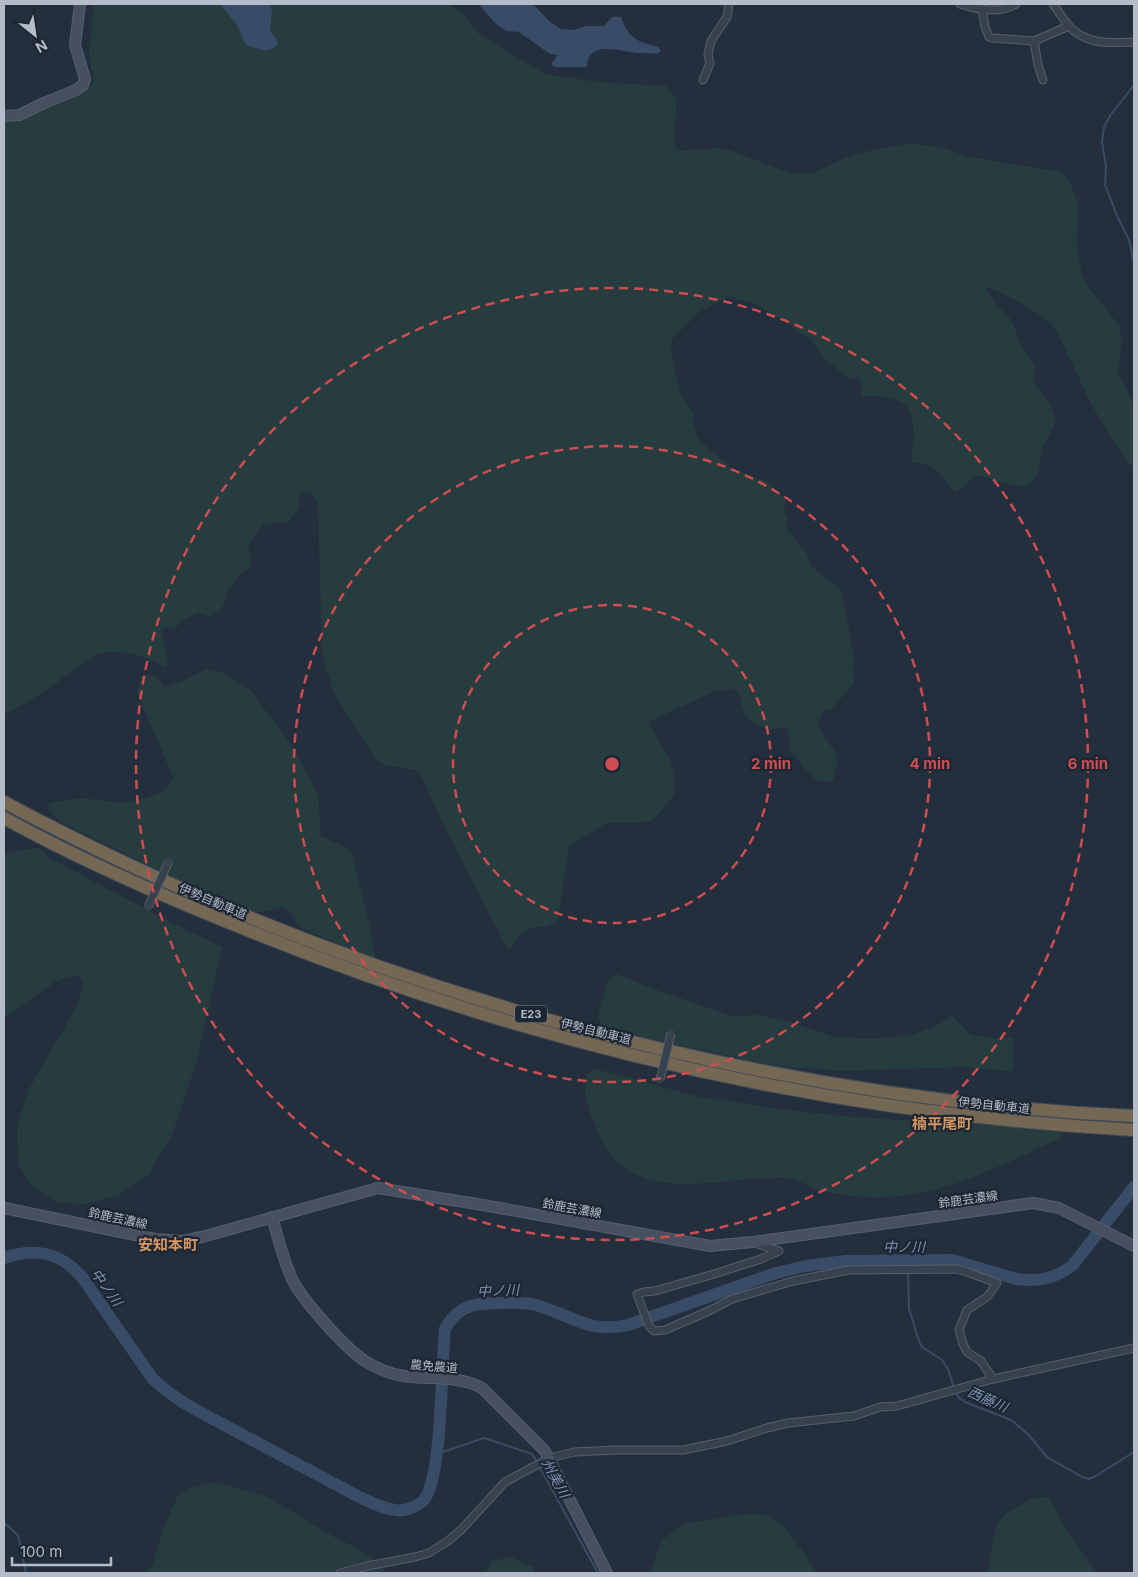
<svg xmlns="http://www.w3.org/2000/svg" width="1138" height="1577" viewBox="0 0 1138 1577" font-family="Inter,'Noto Sans JP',sans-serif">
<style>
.green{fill:#263c3f}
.water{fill:#394c67}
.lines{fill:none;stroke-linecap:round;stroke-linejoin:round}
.stream{stroke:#394c67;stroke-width:2}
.river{stroke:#394c67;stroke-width:12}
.street-casing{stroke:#565f6c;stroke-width:9}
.secondary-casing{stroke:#565f6c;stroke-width:12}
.highway-casing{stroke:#434c59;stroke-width:14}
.street{stroke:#38414e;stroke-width:7}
.secondary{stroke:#465061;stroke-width:10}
.highway{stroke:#746855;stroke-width:12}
.street-bridge-casing{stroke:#565f6c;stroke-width:9;stroke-linecap:butt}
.street-bridge{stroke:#38414e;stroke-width:7}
.ring{fill:none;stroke:#ce4d50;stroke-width:2.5;stroke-dasharray:9 6}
.labels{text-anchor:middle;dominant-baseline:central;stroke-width:4.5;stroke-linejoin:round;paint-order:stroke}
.shield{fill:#1d2633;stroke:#878f9c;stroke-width:1}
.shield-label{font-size:11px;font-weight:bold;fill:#b4bcc9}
.street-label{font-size:12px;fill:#b4bcc9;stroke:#1d2633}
.water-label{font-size:14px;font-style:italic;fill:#7c92b1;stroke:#1d2633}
.quarter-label{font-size:15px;font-weight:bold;fill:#d59563;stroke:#1d2633}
.centre{fill:#ce4d50;stroke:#1d2633;stroke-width:2.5}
.ring-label{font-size:15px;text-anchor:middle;font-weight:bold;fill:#ce4d50;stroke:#1d2633;stroke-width:4.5;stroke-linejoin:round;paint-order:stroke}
</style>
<rect width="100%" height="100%" fill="#242f3e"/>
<g class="green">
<path d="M94,4L451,5L460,11L479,34L545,74L598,82L666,86C670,90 674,94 676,100C679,114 667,142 680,151L719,148L732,151L790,173L811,174L854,154L910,143L940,147L969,157L1061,172L1070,182L1078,203L1077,247L1082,274L1088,288L1102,303L1119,326L1122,338L1118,374L1134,404V467L1128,463L1092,406L1061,340L1051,323L1023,304L990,288L985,287L997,306L1008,316L1014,325L1018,341L1035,367L1033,381C1039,392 1050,402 1054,414C1058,429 1045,437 1042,450C1039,462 1040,483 1024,486C1010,488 988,476 975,475L962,488L955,492C936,475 943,465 912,462C910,454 914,447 914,439C914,406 905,398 872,396C868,396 864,397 861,396L862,385L859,377L850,380L827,361L811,340L790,325L754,303L728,297L700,311L672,339L670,349L681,396L693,414V424L698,439L733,469L767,482L784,498L786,505L783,509L787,517V529L800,546L805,549L812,567L840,588L843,597L854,658L853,671L854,684L830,710H824L818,723L819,728L837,755L836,758L837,765L833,780C813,789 806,766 794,755C793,754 792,754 791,753C789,750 788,734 789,730C782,726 775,729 768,731L765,729L764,727C758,724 751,722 747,717C740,708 743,696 734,688L727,691L717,690L648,722L670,759L674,774V794L670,801L651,821L629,823L617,822L605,824L569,846L558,919C545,932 536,923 524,931C518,936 516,944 508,950L441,820L422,777L416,770L385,765L376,760L334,693L322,655L318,503L310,492L300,493L299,509L288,522L263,524L248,547L251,562L250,567L240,574L226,593L225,603L221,609L211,617L198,613L184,619L176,627L161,629L168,660L164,667C148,656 118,648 98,654L31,700L4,715V120L75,95L94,83L89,54Z"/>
<polygon points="207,669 223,673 250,690 290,743 318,794 321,836 351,850 370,926 375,959 345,948 299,926 290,911 282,907 267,911 253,912 168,875 61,822 49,811 48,803 82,798 120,803 147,798 166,790 173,777 156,736 137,694 141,676 155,675 165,687 183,681"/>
<polygon points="39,848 48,857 176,925 222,947 196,1063 172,1135 149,1174 119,1195 85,1204 56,1202 33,1187 18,1164 17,1127 29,1089 78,1004 83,985 78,975 56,981 4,1018 4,855 21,850"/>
<polygon points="617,974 654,989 732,1016 758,1015 793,1023 835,1037 873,1039 907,1036 936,1026 952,1016 971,1035 994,1038 1013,1038 1013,1071 962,1067 842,1071 776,1066 617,1032 602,1026 598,1017 607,982"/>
<path d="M595,1069L700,1097L779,1109L842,1116L902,1120H950L1062,1130L1060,1138C993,1169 929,1205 852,1196C842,1195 832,1193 822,1191C811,1188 801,1181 791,1179C785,1177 778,1178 772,1178C709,1178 630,1208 598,1132C593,1120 587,1106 585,1093C585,1087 586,1080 587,1074Z"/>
<polygon points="216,1482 268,1497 339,1540 354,1546 365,1553 384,1569 386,1573 145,1573 152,1566 163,1529 177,1497 189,1488"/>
<polygon points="1049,1497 1065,1527 1097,1573 987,1573 997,1523 1008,1512 1033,1498"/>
<path d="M734,1515C744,1515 756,1513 766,1515C784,1520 807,1558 817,1573H650L662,1540L684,1524Z"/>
<polygon points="511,1557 533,1567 535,1573 485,1573 492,1561"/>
</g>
<g class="water">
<path d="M220,4H270L272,11L270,31L278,42L277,45C268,55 257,48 246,45L237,25Z"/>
<path d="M481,4H533L550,22L561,29L573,30L587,26H604L612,17H621C628,38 637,42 658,47L661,51L657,54C650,53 644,53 637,53C620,52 588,39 587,67H554L551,64L558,55L550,54L519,32L507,31L496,24L480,6Z"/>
</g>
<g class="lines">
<g class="stream">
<polyline points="1134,85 1110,116 1104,127 1102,142 1106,167 1105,185 1118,218 1129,240 1134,263"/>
<polyline points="908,1260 908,1266"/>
<polyline points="908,1271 909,1309 919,1341 922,1347 942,1360 948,1369 954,1388"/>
<polyline points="956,1392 959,1398 965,1402 1011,1420 1028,1434 1047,1457 1082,1477 1089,1479 1094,1477 1134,1452"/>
<polyline points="437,1454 484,1438 532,1454 537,1462"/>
<polyline points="539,1466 598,1573"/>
<polyline points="4,1523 18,1535 26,1573"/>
</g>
<path class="river" d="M4,1258C35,1247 60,1252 82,1277L152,1378C174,1400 202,1413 228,1427C260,1444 291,1461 322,1477C341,1487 376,1508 395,1510C404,1512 416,1507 423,1501C443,1480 441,1362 445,1329C459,1303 478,1303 505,1303C515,1303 526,1302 536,1305C571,1315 589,1334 628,1325L776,1273L806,1266L846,1261L952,1260L1016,1279C1037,1282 1054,1279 1072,1266L1134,1187"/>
<g class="street-casing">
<g id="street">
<path d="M960,4C978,10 999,14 1016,4"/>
<path d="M1053,4C1059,12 1065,23 1073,30C1090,45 1113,43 1134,42"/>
<polyline points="982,9 985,27 989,37 992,38 1034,41 1069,26"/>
<polyline points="1034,41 1038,65 1043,80"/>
<polyline points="703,80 710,63 708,54 711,41 727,17 729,4"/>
<polyline points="755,1243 779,1251 761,1259 714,1274 655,1291 644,1292 637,1294 649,1326 654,1331 665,1330 709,1311 732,1299 793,1281 848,1270 956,1269 967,1272 997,1283 987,1297 967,1310 959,1330 963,1344 967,1352 981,1361 993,1379"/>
<polyline points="340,1573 367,1566 415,1557 429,1553 448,1541 462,1529 505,1482 550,1458 574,1452 616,1450 683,1450 727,1441 767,1428 788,1423 854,1416 880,1407 897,1406 993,1379 1134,1348"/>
</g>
</g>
<g class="secondary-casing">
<g id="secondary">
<polyline points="4,116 19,115 44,103 76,90 83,85 85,79 75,45 80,4"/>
<polyline points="4,1208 155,1239 182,1241 202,1237 378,1188 483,1205 710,1246 753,1242 1033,1203 1059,1208 1134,1246"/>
<path d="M272,1217C278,1238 283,1259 292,1279C303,1301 344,1347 365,1361C376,1368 390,1374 404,1376C430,1380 458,1375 482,1388L545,1451L607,1573"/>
</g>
</g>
<g class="highway-casing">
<g id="highway">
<path d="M4,802C346,985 747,1098 1134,1116"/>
<path d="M4,818C77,858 153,892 230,923C518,1042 822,1113 1134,1130"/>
</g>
</g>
<use href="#street" class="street"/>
<use href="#secondary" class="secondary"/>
<use href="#highway" class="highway"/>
<g class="street-bridge-casing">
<g id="street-bridge">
<polyline points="148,907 169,861"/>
<polyline points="660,1080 671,1033"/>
</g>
</g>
<use href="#street-bridge" class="street-bridge"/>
</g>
<g class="ring">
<circle cx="612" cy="764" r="159"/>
<circle cx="612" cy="764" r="318"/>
<circle cx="612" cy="764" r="476"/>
</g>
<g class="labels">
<rect class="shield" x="515" y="1005.5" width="32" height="17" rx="4"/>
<g class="shield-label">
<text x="531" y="1014">E23</text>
</g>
<g class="street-label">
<text transform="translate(213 901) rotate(23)">伊勢自動車道</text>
<text transform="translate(596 1031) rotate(14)">伊勢自動車道</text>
<text transform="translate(994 1105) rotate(6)">伊勢自動車道</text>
<text transform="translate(968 1199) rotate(-8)">鈴鹿芸濃線</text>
<text transform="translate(572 1208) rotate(10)">鈴鹿芸濃線</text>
<text transform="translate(118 1218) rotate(12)">鈴鹿芸濃線</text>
<text transform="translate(434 1366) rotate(5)">農免農道</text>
</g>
<g class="water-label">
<text x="904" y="1246">中ノ川</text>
<text transform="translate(107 1287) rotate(54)">中ノ川</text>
<text transform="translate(498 1290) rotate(-2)">中ノ川</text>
<text transform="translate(988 1399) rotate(24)">西藤川</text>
<text transform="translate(556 1478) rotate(61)">州美川</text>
</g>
<g class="quarter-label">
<text x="942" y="1123">楠平尾町</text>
<text x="168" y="1244">安知本町</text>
</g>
</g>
<circle cx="612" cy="764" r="8" class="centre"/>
<g class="ring-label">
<text x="771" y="769">2 min</text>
<text x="930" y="769">4 min</text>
<text x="1088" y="769">6 min</text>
</g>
<rect width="1138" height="1577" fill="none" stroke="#b4bcc9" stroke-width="10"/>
<g transform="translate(35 35) rotate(150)" stroke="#1d2633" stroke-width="4" paint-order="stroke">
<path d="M0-4L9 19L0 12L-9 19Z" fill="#b4bcc9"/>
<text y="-8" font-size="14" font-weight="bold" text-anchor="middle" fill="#b4bcc9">N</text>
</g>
<path d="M12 1557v8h99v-8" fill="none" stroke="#b4bcc9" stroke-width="2.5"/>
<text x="20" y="1557" font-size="15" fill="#b4bcc9" stroke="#1d2633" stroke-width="4" paint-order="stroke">100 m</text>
</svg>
